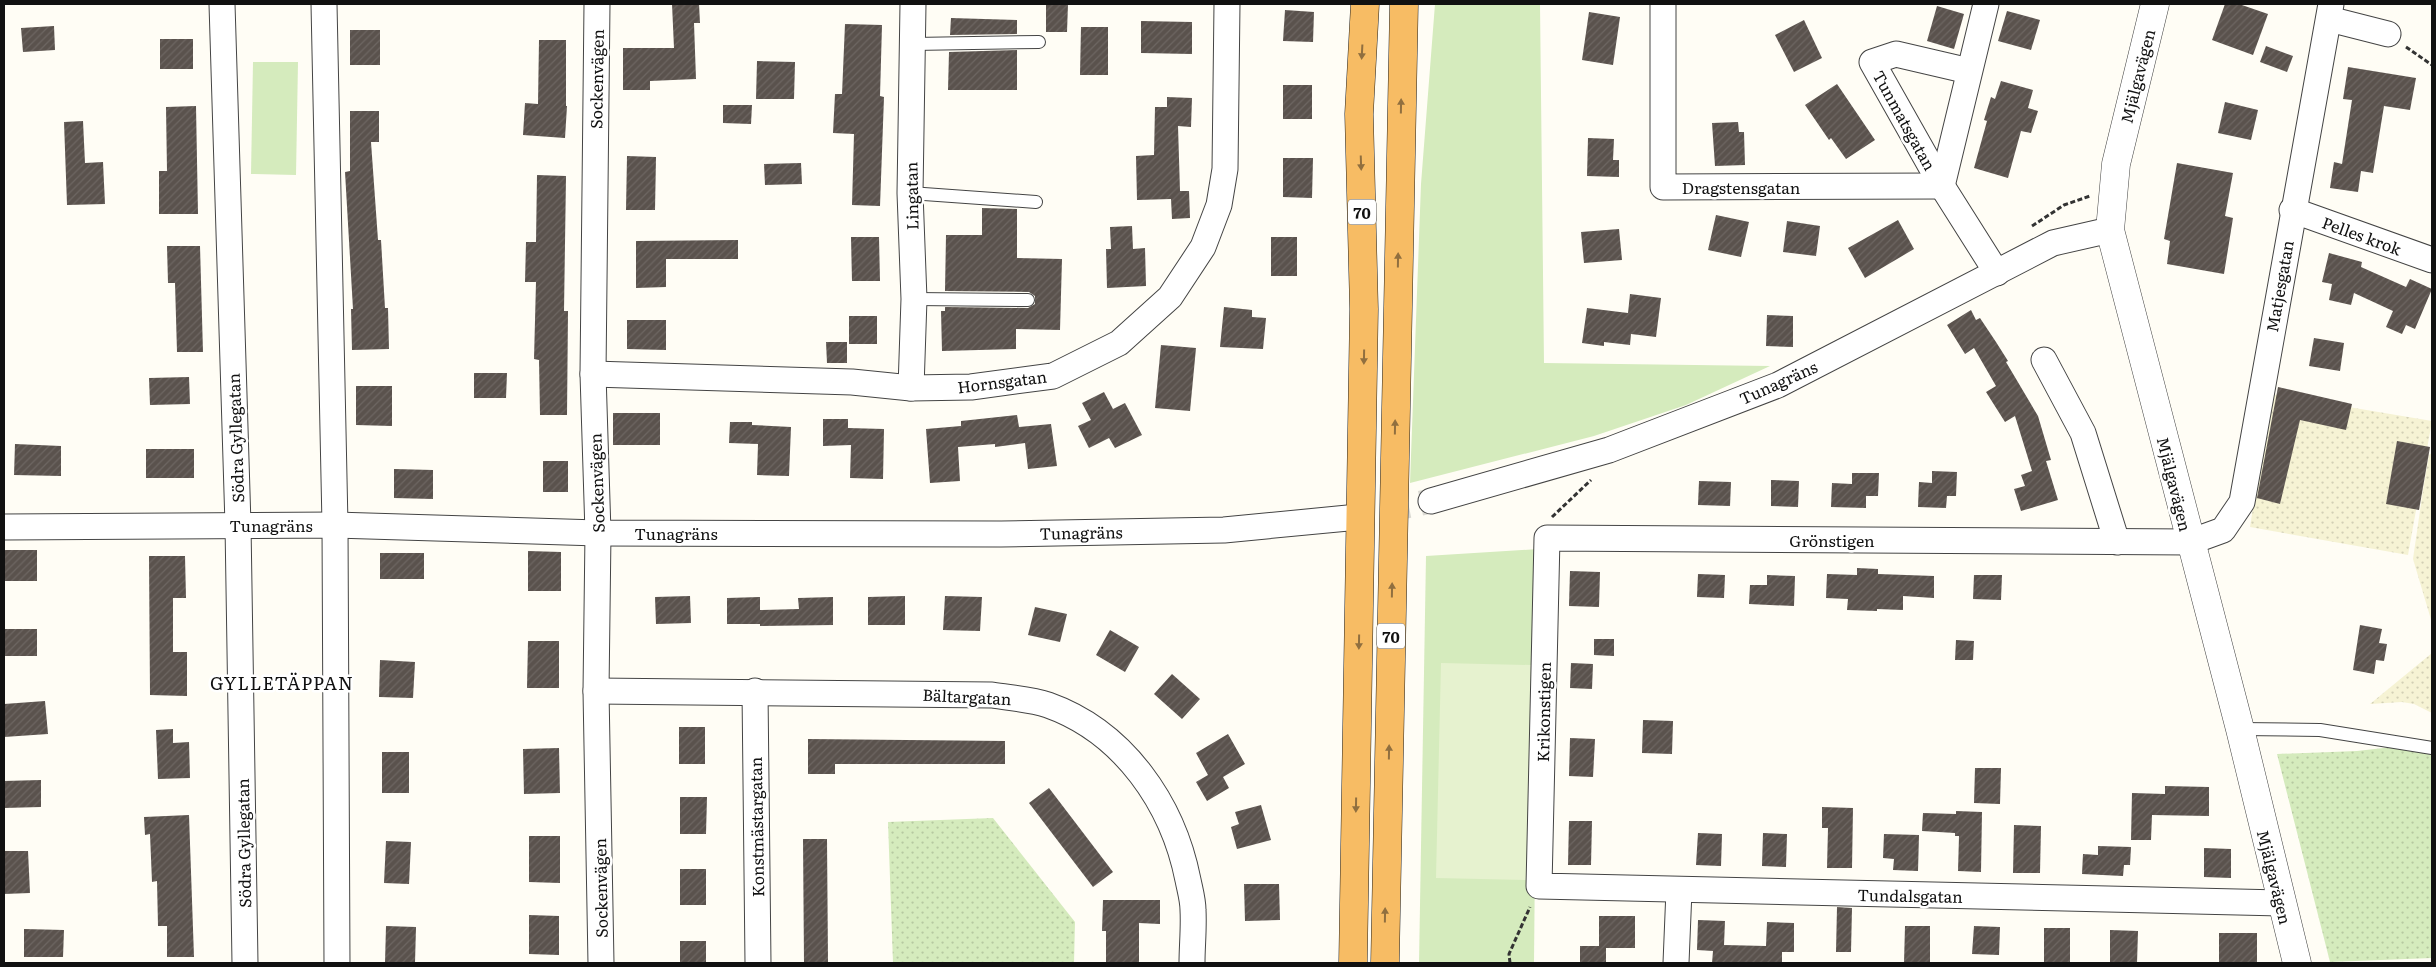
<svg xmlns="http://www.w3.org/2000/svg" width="2436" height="967" viewBox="0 0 2436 967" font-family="Literata,serif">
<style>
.farmland{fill:url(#farmland-dots)}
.grass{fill:url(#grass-dots)}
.park{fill:#d5ebbd}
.pitch{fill:#e6f2cf}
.building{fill:url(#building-hatch)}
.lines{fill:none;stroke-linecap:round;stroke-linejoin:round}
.minor-tunnel{stroke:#dbdad3;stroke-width:25;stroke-dasharray:25 12;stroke-linecap:butt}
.service-casing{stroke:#444;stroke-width:14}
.minor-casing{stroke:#444;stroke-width:27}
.tertiary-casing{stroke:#444;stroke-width:29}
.trunk-casing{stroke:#222;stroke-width:29}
.path{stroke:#333;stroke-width:3;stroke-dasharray:5 2.5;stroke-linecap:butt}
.service{stroke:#fff;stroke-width:12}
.minor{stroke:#fff;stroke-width:25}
.tertiary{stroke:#fff;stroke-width:28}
.trunk{stroke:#f7bc64;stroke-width:28}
.oneway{fill:#906f3f}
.labels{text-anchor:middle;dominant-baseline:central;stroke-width:5;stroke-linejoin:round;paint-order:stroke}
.shield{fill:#fff;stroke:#585858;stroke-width:1}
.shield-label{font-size:15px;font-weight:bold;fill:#111}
.street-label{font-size:16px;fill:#111;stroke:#fff}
.neighbourhood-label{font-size:18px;letter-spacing:1px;fill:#111;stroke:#fff}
</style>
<defs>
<pattern id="farmland-dots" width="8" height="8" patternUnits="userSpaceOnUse" patternTransform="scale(1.25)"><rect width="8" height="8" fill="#f6f3d4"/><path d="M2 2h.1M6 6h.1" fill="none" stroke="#d2cfb5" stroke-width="1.8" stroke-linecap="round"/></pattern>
<pattern id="grass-dots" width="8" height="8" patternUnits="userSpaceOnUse" patternTransform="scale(1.25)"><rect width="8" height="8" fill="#d5ebbd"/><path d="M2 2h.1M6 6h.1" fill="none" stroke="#b6c8a1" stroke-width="1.8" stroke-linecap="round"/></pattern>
<pattern id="building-hatch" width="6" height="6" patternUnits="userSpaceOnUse" patternTransform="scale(1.25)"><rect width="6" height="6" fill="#5a524d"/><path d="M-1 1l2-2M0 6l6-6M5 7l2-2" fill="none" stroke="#6d6662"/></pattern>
</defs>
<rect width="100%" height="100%" fill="#fffdf5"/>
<g class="farmland">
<polygon points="2271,394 2432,421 2408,555 2250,527"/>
<polygon points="2432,453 2432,623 2413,559 2423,490 2429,455"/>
<polygon points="2432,653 2432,713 2414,704 2402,702 2370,704"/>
</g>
<g class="grass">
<polygon points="2392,747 2432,754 2432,958 2330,962 2277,754 2357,751"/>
<polygon points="993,818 1075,922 1074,963 893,963 888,822"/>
</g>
<g class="park">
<polygon points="1435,4 1540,4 1544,363 1770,366 1686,405 1594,436 1410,483 1421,184"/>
<polygon points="253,62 298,62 296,175 251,174"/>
<polygon points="1538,549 1534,963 1419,963 1426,556"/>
</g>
<polygon class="pitch" points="1441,663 1531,665 1526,880 1436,878"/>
<g class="building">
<polygon points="672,4 699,4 700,23 694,23 696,79 650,81 650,90 623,90 623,48 674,48"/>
<polygon points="1046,4 1068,4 1067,32 1046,32"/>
<polygon points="2225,4 2239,4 2268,14 2253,55 2212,40"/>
<polygon points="1937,6 1964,14 1954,49 1927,41"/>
<polygon points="1285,10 1314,12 1313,42 1283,41"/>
<polygon points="2007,11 2040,20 2031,50 1998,41"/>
<polygon points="1589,12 1620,17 1613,65 1582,60"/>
<polygon points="951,18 1017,20 1017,34 950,35"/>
<polygon points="1804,20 1822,58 1794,72 1775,35"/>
<polygon points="1141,21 1192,22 1192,54 1141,53"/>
<polygon points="845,24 882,25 880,96 884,97 880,206 852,205 854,134 833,133 835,94 842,94"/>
<polygon points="54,26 55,50 23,52 21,28"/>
<polygon points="1081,27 1108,27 1108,75 1080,75"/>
<rect x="350" y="30" width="30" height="35"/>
<rect x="160" y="39" width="33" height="30"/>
<polygon points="539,40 566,40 566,106 567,106 565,138 523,135 525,103 538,104"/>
<polygon points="2266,46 2293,56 2287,72 2260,62"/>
<polygon points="1017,50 1017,90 948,90 949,52"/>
<polygon points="757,61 795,62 794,99 756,99"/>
<polygon points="2348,67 2416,78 2410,110 2384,106 2373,173 2361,171 2358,192 2330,188 2334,162 2342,164 2352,100 2343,99"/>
<polygon points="2001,81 2033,90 2028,108 2038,111 2031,133 2021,131 2008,178 1974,168 1987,121 1984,120 1991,97 1995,99"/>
<polygon points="1837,84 1875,140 1846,159 1831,138 1829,140 1805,105"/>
<rect x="1283" y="85" width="29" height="34"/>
<polygon points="1167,97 1192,98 1191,127 1178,126 1180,191 1189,191 1190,218 1172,219 1171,199 1137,200 1136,156 1154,155 1155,107 1167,107"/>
<polygon points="2225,102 2258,110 2251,140 2218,133"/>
<polygon points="723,105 752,105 751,124 723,123"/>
<polygon points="196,106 198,214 159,214 159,171 167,171 166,107"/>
<polygon points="350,111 379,111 379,142 371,142 378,240 381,240 385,308 388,308 389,349 352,350 351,309 353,309 345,172 350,171"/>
<polygon points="83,121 85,163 103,162 105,204 67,205 64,122"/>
<polygon points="1738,122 1739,132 1744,132 1745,165 1715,166 1712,123"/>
<polygon points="1588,138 1614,139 1613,160 1619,160 1619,177 1587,176"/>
<polygon points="627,156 656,157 655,210 626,210"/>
<polygon points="1283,158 1313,158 1312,198 1283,197"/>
<polygon points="801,163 802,184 765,185 764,164"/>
<polygon points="2177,163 2233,173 2225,216 2233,218 2224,274 2167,264 2170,241 2164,239"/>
<polygon points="537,175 566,176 564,311 568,311 567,415 540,415 539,360 534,359 536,282 525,282 526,242 536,242"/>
<polygon points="982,208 1017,209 1017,258 1062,259 1060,330 1016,329 1016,349 942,351 941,311 945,311 945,307 1028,308 1035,304 1035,296 1029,292 945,291 946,235 982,235"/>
<polygon points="1716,215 1749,222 1741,257 1708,250"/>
<polygon points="1898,220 1914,249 1865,278 1848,248"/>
<polygon points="1787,221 1820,226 1816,256 1783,252"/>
<polygon points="1132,226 1133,249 1145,248 1146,286 1107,288 1106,249 1111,249 1110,227"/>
<polygon points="1619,229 1622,260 1584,263 1581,232"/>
<polygon points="851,237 879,237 880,281 852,281"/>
<rect x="1271" y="237" width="26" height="39"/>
<polygon points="738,240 738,259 666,259 666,287 636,288 636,241"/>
<polygon points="167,246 200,246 203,352 177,352 175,283 168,283"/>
<polygon points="2329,253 2362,262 2361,267 2406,287 2410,279 2432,289 2415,329 2406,325 2402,334 2386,327 2393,311 2354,293 2351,305 2329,300 2332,284 2322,282"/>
<polygon points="1630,294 1661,298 1656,337 1631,334 1630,345 1604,342 1604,346 1582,343 1587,308 1628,313"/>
<polygon points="1224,307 1252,310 1252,317 1266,318 1263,349 1220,347"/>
<polygon points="1971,310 1976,320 1980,318 1996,342 2008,361 2006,362 2038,416 2051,460 2046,461 2058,500 2021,511 2014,489 2025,486 2021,475 2032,471 2015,416 2005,422 1986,392 1996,386 1974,348 1965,354 1947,325"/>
<polygon points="1767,315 1793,316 1793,347 1766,346"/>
<rect x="849" y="316" width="28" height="28"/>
<polygon points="627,320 666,320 666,350 627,349"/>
<polygon points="2314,338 2344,343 2340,371 2309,366"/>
<polygon points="826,342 847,342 847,363 827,363"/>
<polygon points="1161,345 1196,348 1190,411 1155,408"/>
<polygon points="474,373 507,373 506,398 474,398"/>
<polygon points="189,377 190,404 150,405 149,378"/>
<polygon points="356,386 392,386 392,426 356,425"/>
<polygon points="2278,387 2352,404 2346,430 2300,420 2280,504 2257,498"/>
<polygon points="1104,392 1113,409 1125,403 1142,435 1115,448 1109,438 1089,448 1078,426 1091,420 1082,403"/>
<rect x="613" y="413" width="47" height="32"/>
<polygon points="1017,415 1019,427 1051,424 1057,466 1028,469 1025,443 995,447 995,444 958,447 960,481 930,483 926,429 961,426 961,421"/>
<polygon points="823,419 848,419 848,428 884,429 883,479 850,478 851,445 823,446"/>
<polygon points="730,422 752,422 752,425 791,427 789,476 757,475 758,444 729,443"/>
<polygon points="2397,441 2430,447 2419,510 2386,504"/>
<polygon points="15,444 61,446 61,476 14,475"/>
<rect x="146" y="449" width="48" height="29"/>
<rect x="543" y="461" width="25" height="31"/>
<polygon points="394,469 433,470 433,499 394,498"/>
<polygon points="1932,471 1957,472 1956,496 1947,496 1946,508 1918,507 1919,482 1932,483"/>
<polygon points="1852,473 1879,473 1878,496 1866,496 1866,508 1831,507 1832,483 1852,484"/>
<polygon points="1771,480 1799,481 1798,507 1771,506"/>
<polygon points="1699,481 1731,482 1730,506 1698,505"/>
<rect x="4" y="550" width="33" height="31"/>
<polygon points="528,551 561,552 561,591 528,591"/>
<rect x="380" y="553" width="44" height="26"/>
<polygon points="149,556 185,556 186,598 173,598 173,652 187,652 187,696 150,695"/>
<polygon points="1857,568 1878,569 1878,574 1934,576 1934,598 1903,596 1903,610 1877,609 1877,611 1847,610 1848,599 1826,598 1827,574 1857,575"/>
<polygon points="1570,571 1600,572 1599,607 1569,606"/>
<polygon points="1698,574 1725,575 1724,598 1697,597"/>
<polygon points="1767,575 1795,576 1794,606 1749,604 1750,585 1767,585"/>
<polygon points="1974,575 2002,575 2001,600 1973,599"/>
<polygon points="690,596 691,623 656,624 655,597"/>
<polygon points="905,596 905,625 868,625 868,597"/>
<polygon points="945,596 982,597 980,631 943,630"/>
<polygon points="760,597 760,610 799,609 798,598 833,597 833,625 760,626 760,624 727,624 727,598"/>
<polygon points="1035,607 1067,614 1060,642 1028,635"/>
<polygon points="2360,625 2382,629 2379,643 2387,644 2384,661 2376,660 2374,674 2353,670"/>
<rect x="4" y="629" width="33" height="27"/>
<polygon points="1110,630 1139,647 1125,672 1096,655"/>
<polygon points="1594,639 1614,639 1614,656 1594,655"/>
<polygon points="1956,640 1974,641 1973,660 1955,660"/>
<polygon points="528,641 559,641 559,688 527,688"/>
<polygon points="380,660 415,662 413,698 379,697"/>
<polygon points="1571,663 1593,664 1592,689 1570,688"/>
<polygon points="1172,674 1200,699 1182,719 1154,694"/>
<polygon points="45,701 48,734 4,737 4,704"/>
<polygon points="1643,720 1673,721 1672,754 1642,753"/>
<rect x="679" y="727" width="26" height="37"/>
<polygon points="173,729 173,743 189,742 190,778 158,779 156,730"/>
<polygon points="1228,734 1245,764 1223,777 1229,788 1207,801 1196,782 1208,775 1196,753"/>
<polygon points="1570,738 1595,739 1593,777 1569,776"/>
<polygon points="808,739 1005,741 1005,764 835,764 835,774 808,774"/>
<polygon points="559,748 560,793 524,794 523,749"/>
<rect x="382" y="752" width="27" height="41"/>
<polygon points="1975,768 2001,768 2000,804 1974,803"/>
<polygon points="41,780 41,807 4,808 4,781"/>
<polygon points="2165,786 2209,787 2209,816 2152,815 2151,840 2131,840 2132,793 2165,794"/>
<polygon points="1049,788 1113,872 1093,887 1029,803"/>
<polygon points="680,797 707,797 706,834 680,834"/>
<polygon points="1261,805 1271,840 1237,849 1231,827 1239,824 1235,812"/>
<polygon points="1822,807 1853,808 1852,868 1827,868 1828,828 1822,828"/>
<polygon points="1956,811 1982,812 1981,872 1958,871 1959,836 1955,836 1955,833 1922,831 1923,813 1956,814"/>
<polygon points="189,815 194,957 167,957 167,926 158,926 157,881 152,882 150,834 145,835 144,817"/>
<polygon points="1569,821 1592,821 1591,865 1568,865"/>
<polygon points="2014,825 2041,826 2040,873 2013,873"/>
<polygon points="1698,833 1722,834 1721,866 1696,865"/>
<polygon points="1763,833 1787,834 1786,867 1762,866"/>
<polygon points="1884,834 1919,835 1918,871 1893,870 1894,859 1883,858"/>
<polygon points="529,836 560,836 560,883 529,882"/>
<polygon points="803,839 827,839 828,963 804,963"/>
<polygon points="386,841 411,842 409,884 384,883"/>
<polygon points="2098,846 2131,847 2130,865 2124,865 2123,876 2082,874 2083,854 2098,855"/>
<polygon points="2204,848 2231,849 2231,878 2204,877"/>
<polygon points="4,851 28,851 30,893 4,894"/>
<rect x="680" y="869" width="26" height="36"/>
<polygon points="1244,884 1279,884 1280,920 1245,921"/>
<polygon points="1103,900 1160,900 1160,924 1139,923 1139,963 1106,963 1106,931 1102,931"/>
<polygon points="1837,907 1852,908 1851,952 1836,952"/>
<polygon points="529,915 559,916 559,955 529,954"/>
<polygon points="1599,916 1635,916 1635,948 1606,948 1606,963 1580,963 1580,946 1599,946"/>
<polygon points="1698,920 1725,921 1724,945 1766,946 1767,922 1794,923 1794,952 1782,952 1782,963 1712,963 1713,951 1697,950"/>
<polygon points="386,926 416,927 415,963 385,963"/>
<polygon points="1905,926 1930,926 1930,963 1904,963"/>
<polygon points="1974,926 2000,927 1999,955 1972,954"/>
<rect x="2044" y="928" width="26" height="35"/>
<polygon points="24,929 64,930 63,957 24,957"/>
<polygon points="2110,930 2138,931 2137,963 2110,963"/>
<rect x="2219" y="933" width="38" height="30"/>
<rect x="680" y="941" width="26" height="22"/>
</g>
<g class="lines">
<polyline class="minor-tunnel" points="1348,518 1431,501"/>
<g class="service-casing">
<g id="service">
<polyline points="913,44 1039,42"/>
<polyline points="910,193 1036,202"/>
<polyline points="914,299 1028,300"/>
<polyline points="2240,729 2320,730 2432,748"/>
</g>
</g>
<g class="minor-casing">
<g id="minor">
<polyline points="222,4 238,525 245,963"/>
<polyline points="324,4 335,525 337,963"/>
<polyline points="597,4 593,374 598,533 596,691 601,963"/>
<polyline points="1663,4 1663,187 1942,186"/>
<polyline points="2329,19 2388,34"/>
<polyline points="1969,71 1896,54 1872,62 1942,186 1997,273"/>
<polyline points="1942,186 1986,4"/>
<polyline points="2292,210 2432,260"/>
<polyline points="2044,360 2083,433 2117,542"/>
<polyline points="593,374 852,382 911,388 971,387 1053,376 1119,343 1170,297 1203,247 1219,205 1225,169 1227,4"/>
<polyline points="911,388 914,299 910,193 913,4"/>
<polyline points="1431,501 1609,450 1778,385 2053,243 2110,230"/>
<polyline points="4,527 335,525 598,533 1001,534 1224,530 1348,518"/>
<path d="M596,691L992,695C1010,698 1031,699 1048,705C1124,732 1173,804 1188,880C1190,890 1193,900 1193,910C1194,928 1192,946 1192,963"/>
<polyline points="755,691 758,963"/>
<polyline points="2281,903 1539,886 1547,538 2190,542 2223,530 2242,502 2331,4"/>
<polyline points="1676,963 1679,890"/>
</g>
</g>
<g class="tertiary-casing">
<polyline id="tertiary" points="2155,4 2116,164 2110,230 2240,729 2297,963"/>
</g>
<g class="trunk-casing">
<g id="trunk">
<polyline points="1353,963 1364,309 1359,114 1365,4"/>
<polyline points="1385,963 1404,4"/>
</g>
</g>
<g class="path">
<polyline points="2406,47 2432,65"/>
<polyline points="2032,226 2064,205 2090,196"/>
<polyline points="1552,517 1591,480"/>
<polyline points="1510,963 1509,954 1530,907"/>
</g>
<use href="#service" class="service"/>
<use href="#minor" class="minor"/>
<use href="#tertiary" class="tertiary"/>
<use href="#trunk" class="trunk"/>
</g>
<defs><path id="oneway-solid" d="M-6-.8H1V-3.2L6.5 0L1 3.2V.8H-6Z" transform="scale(1.25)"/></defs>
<g class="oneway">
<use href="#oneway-solid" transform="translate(1362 52) rotate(93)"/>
<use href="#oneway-solid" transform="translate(1401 106) rotate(-89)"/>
<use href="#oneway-solid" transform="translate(1361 163) rotate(88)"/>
<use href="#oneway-solid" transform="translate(1398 260) rotate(-89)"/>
<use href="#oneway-solid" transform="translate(1364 357) rotate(91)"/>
<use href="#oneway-solid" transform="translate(1395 427) rotate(-89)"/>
<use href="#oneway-solid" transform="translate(1392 590) rotate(-89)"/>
<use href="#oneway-solid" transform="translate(1359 642) rotate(91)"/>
<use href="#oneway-solid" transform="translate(1389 752) rotate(-89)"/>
<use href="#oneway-solid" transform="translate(1356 805) rotate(91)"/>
<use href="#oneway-solid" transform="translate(1385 915) rotate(-89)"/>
</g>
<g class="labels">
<g class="shield">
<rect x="1348" y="199.5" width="28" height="25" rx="4"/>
<rect x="1377" y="623.5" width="28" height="25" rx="4"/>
</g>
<g class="shield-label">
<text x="1362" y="212">70</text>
<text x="1391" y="636">70</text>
</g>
<g class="street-label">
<text transform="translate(2137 76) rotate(-76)">Mjälgavägen</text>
<text transform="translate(596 79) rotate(-89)">Sockenvägen</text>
<text transform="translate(1905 120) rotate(61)">Tunmatsgatan</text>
<text x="1741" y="187">Dragstensgatan</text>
<text transform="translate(911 196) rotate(-91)">Lingatan</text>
<text transform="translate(2362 235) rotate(20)">Pelles krok</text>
<text transform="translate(2279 286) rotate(-80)">Matjesgatan</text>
<text transform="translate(1002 381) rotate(-7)">Hornsgatan</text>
<text transform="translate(1778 382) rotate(-24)">Tunagräns</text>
<text transform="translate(235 438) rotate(-92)">Södra Gyllegatan</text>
<text transform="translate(596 483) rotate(-92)">Sockenvägen</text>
<text transform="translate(2175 484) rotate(76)">Mjälgavägen</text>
<text x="271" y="525">Tunagräns</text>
<text transform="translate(1081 532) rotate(-1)">Tunagräns</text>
<text x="676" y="533">Tunagräns</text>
<text x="1832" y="540">Grönstigen</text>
<text transform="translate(967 696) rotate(3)">Bältargatan</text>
<text transform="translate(1543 712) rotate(-89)">Krikonstigen</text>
<text transform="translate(756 827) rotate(-91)">Konstmästargatan</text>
<text transform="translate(243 843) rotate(-91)">Södra Gyllegatan</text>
<text transform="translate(2275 877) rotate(76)">Mjälgavägen</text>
<text transform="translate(600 888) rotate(-91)">Sockenvägen</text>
<text transform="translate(1910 895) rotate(1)">Tundalsgatan</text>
</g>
<g class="neighbourhood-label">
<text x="282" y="682">GYLLETÄPPAN</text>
</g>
</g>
<rect width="2436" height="967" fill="none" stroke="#111111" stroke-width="10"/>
</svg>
